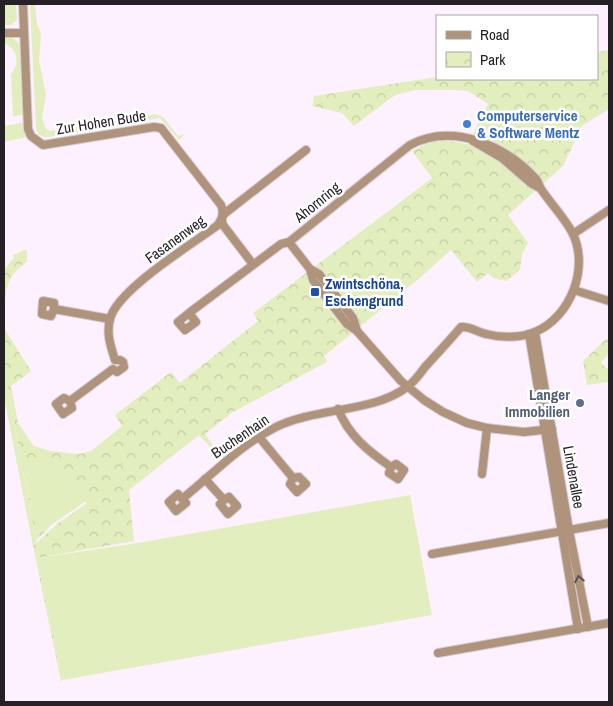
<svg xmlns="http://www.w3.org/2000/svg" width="613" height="706" viewBox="0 0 613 706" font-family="'Archivo Narrow',sans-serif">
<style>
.green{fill:#e3eebe}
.park{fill:url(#park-crowns)}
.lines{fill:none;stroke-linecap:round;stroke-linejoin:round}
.minor-casing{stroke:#d6ccd8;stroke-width:10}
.minor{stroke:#af937b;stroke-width:8}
.oneway{stroke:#5d4f49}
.shop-dot{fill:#3f7fe0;stroke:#fff;stroke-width:2}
.transit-dot{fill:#1a4fb4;stroke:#fff;stroke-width:2}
.service-dot{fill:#5c6f8a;stroke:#fff;stroke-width:2}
.labels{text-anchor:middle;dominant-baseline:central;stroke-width:5;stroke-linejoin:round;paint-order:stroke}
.shop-label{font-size:15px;font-weight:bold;fill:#366cbe;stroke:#fff;text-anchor:start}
.street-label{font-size:15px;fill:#262127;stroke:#fff}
.transit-label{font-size:15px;font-weight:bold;fill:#164399;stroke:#fff;text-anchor:start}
.service-label{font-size:15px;font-weight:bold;fill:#4e5e75;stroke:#fff;text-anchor:end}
</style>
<defs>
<pattern id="park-crowns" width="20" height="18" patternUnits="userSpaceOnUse" patternTransform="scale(1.25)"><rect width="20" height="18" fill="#e3eebe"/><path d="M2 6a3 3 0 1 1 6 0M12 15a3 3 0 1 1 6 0" fill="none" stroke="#c3cca3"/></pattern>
</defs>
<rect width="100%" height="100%" fill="#fdf1ff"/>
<g class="green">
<polygon points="4,4 16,4 17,20 11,25 4,25"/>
<polygon points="30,4 35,4 37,23 41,34 39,61 46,94 42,118 46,129 50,131 62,130 74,122 98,124 110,123 155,114 163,117 178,136 185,134 179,140 160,118 49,137 45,137 39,135 36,128"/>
<path d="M4,37C14,37 19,40 21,50L24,114L13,117L11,74C21,63 17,49 4,43Z"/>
<polygon points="25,122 27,137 4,142 4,126"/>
<polygon points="4,367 36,540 36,543 33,546 4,397"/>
<polygon points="52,458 86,501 37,535 26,474"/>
<polygon points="410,495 432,615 62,680 37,558 132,544"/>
</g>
<g class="park">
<path d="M609,50V109L582,126L563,166L508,215L528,243L522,254L520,270L506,281L493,278L488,273L477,282L451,250L421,277L324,356L327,362L233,412L205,434L213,445L210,447L199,435L129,490L134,541L37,558L62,680L61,682L33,546L57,524L87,503L52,458L26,474L37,534L48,527L49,528L36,540L4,367V328L31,371L11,386L18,423L34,446L50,451L79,454L91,451L122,426L115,415L171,372L180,383L258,321L253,313L432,178L412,151C437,137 442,140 468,144L488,104L468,91L453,90H415L395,95L354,126L342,113L312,106L314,96L437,77V79H597V52Z"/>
<path d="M27,249V261C7,278 8,281 4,305V269L14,258L13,255Z"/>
<polygon points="606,339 609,339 609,353 601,363 609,370 609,382 587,385 583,361"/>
</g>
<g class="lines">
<g class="minor-casing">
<g id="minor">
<path d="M23,4L28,129L31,136L43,145L154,127L161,128L221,205C225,212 220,218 223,225L252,263H255"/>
<polyline points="4,33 24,33"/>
<polyline points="473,141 502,158 532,184 540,188"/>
<polyline points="573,234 609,210"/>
<polyline points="289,242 310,269 313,280 347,324 357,331 401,381 424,400 443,412 467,423 487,428 524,432 552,429"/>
<polyline points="310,269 319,274 353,318 357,331"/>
<polyline points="574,290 609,301"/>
<polyline points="54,309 51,316 42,314 43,301 54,303 54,309 110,319"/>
<polyline points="535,332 569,530 588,627"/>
<polyline points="529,334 578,629"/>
<path d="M70,401L72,408L63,414L56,404L64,398L70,401L113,369L117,372L124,367L123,362L120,360H115C111,347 106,334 110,319C117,290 192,244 218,225L224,214L306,150"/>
<path d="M338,409C349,436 368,451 391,467L389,473L398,479L404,470L396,464L391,467"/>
<polyline points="259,437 293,478 290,484 297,492 306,484 299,477 293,478"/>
<polyline points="482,474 487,428"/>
<polyline points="205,479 224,500 220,504 228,514 237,506 229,497 224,500"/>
<path d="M182,499L186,503L176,511L169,502L178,494L182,499C213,474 240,445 276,427C317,407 373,413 407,387C414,382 420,374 425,367C437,354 449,341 461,327C470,326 477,332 486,334C501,338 521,338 535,332C571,317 590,267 572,232C563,216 551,204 541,189C539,186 539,183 536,179C506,146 453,122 410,145L289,242L281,244L189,313L196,322L185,330L178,322L189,313"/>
<polyline points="432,554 609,523"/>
<polyline points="438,653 609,623"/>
</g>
</g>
<use href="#minor" class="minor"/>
</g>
<defs><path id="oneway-chevron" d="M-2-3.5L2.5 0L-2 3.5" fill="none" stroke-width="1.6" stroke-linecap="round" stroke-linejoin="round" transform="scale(1.25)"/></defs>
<use class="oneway" href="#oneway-chevron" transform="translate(579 579) rotate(-101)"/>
<circle class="shop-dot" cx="467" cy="124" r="5"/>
<rect class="transit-dot" x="310" y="287" width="10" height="10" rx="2.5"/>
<circle class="service-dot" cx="580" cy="403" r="5"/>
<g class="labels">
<g class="shop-label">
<text x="477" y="115">Computerservice<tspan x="477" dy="17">&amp; Software Mentz</tspan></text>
</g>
<g class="street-label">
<text transform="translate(101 122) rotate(-9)">Zur Hohen Bude</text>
<text transform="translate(317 202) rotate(-39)">Ahornring</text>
<text transform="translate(175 239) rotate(-36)">Fasanenweg</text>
<text transform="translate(240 436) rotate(-34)">Buchenhain</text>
<text transform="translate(574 477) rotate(80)">Lindenallee</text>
</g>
<g class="transit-label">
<text x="325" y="283">Zwintschöna,<tspan x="325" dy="17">Eschengrund</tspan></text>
</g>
<g class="service-label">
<text x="570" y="394">Langer<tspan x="570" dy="17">Immobilien</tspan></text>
</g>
</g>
<rect width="613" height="706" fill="none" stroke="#262127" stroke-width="10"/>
<rect x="436" y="15" width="162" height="65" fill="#ffffff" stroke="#a8a6a9"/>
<rect x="446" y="31" width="25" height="8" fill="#af937b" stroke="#a8a6a9"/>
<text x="480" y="40" font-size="15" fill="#262127">Road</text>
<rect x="446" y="52" width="25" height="15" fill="url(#park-crowns)" stroke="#a8a6a9"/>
<text x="480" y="65" font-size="15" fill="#262127">Park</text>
</svg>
